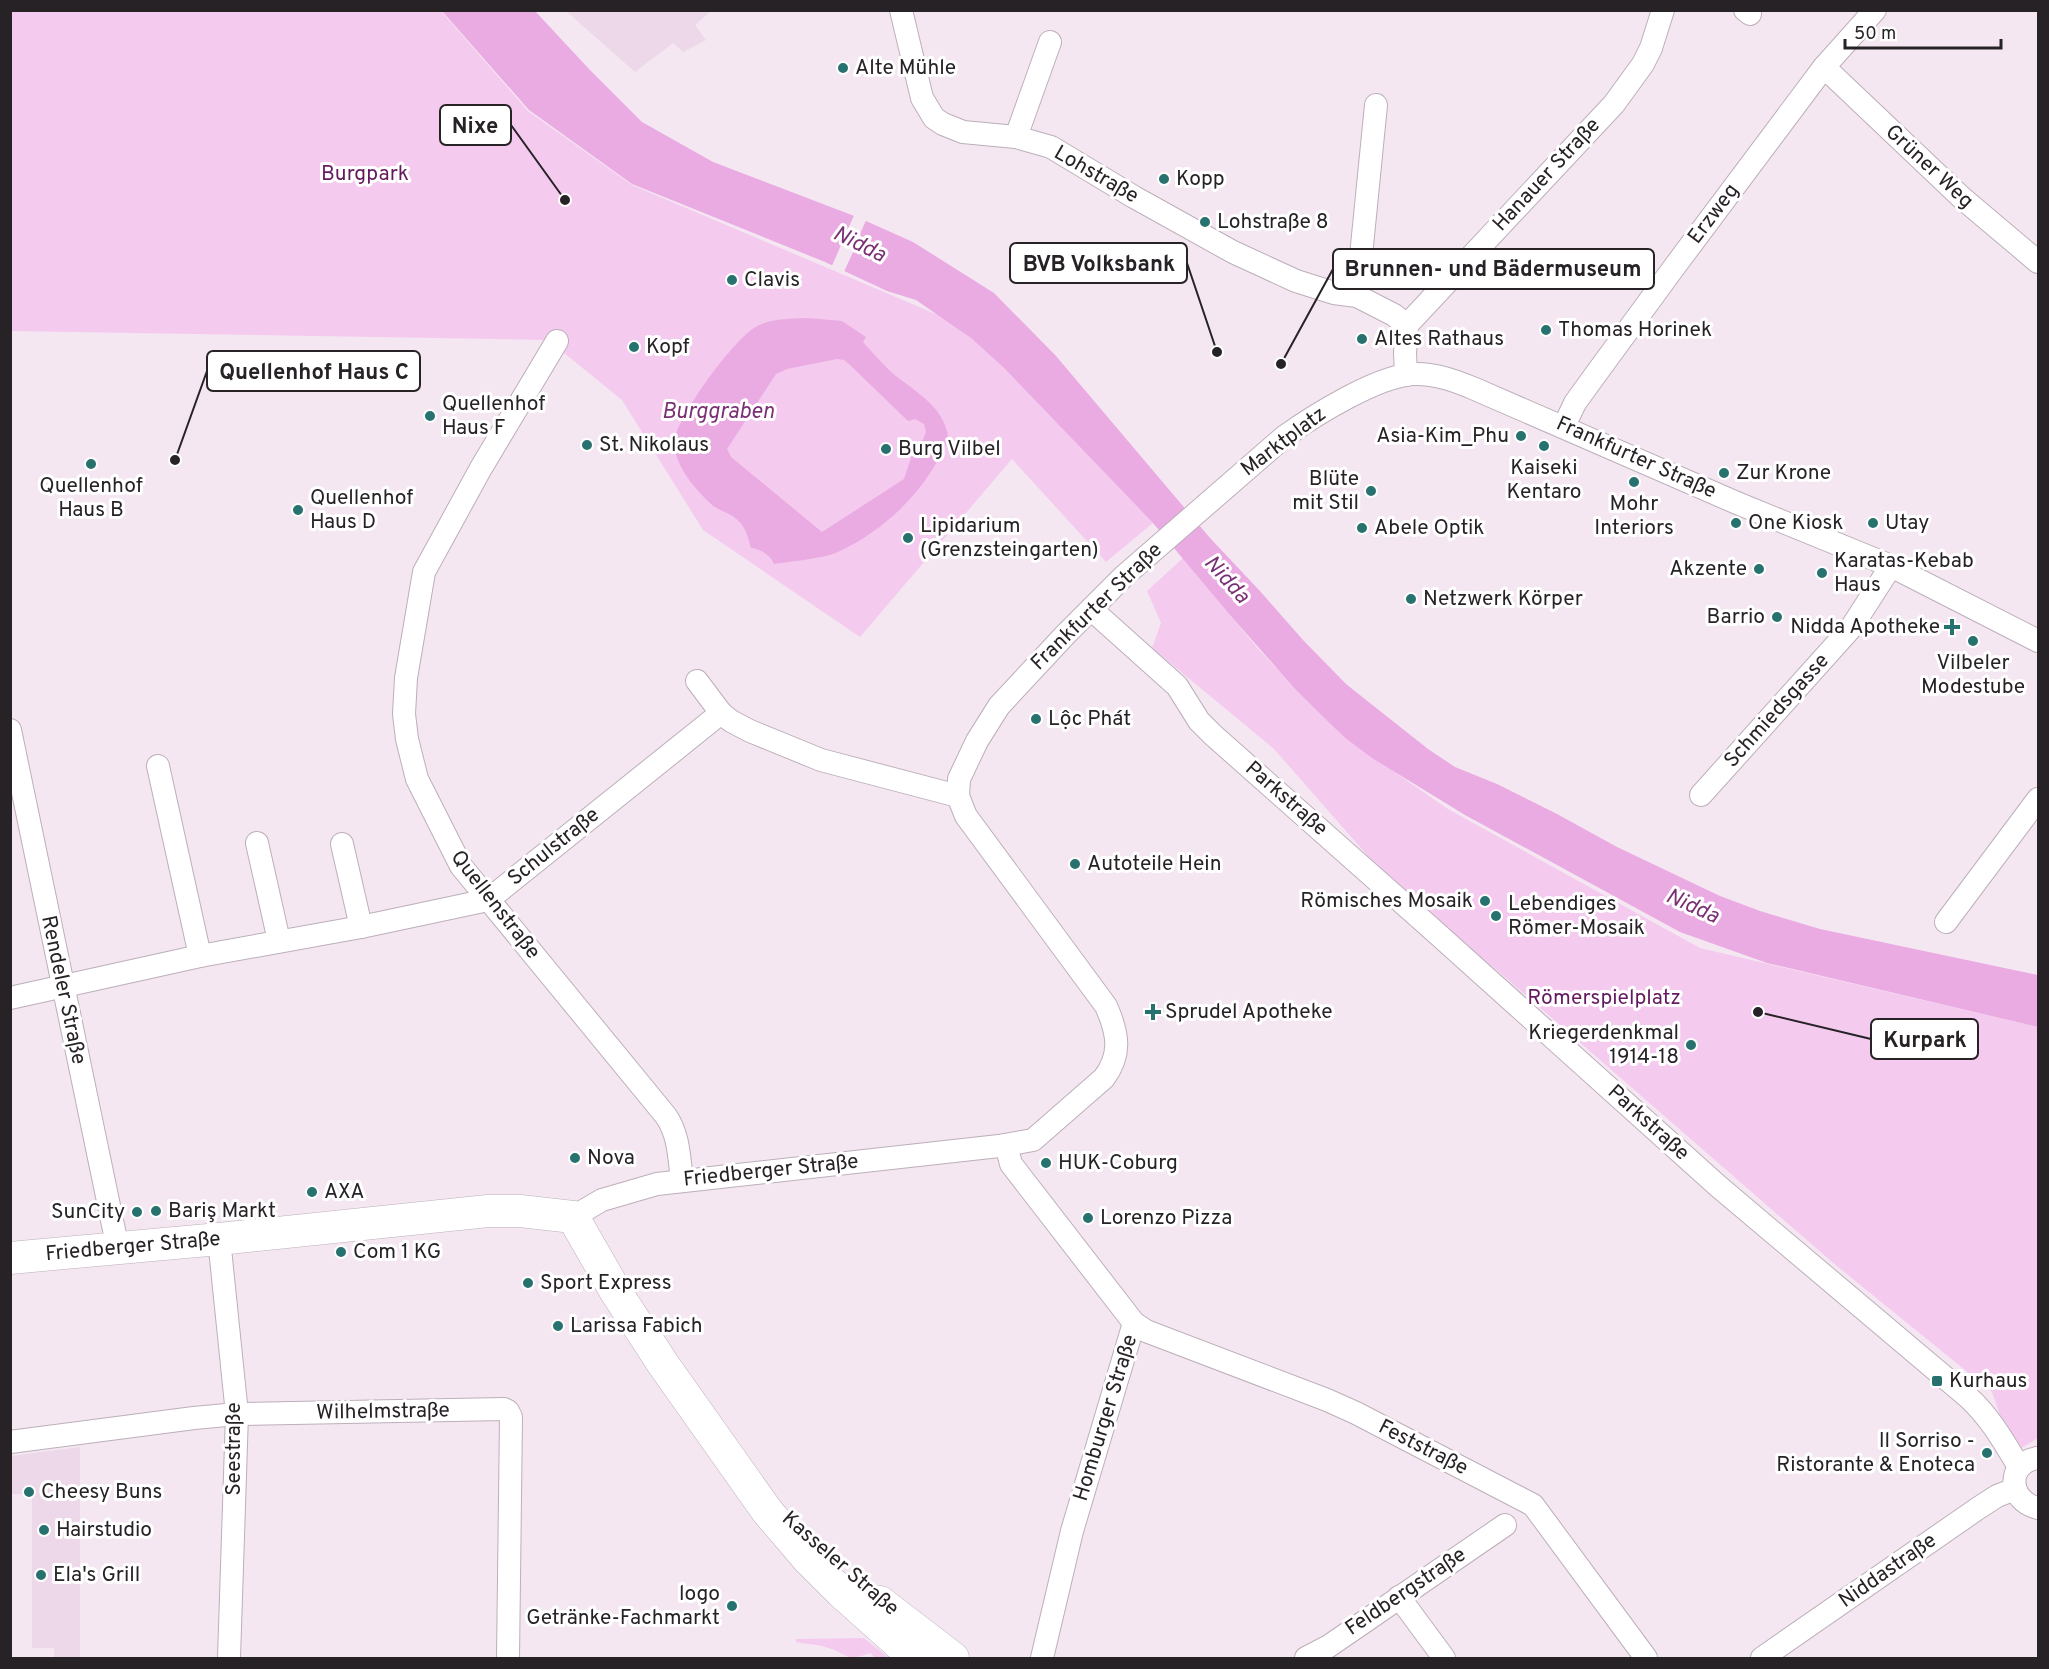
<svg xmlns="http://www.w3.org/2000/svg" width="2049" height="1669" viewBox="0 0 2049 1669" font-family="Overpass,sans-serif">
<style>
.built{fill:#ecd8e9}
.green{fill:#f5caef}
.water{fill:#eaaae2;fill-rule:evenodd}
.pier{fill:#f4e7f2}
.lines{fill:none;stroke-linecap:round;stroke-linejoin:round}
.minor-casing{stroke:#bcafba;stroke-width:24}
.secondary-casing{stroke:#bcafba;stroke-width:33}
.minor{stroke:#fff;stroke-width:22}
.secondary{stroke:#fff;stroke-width:32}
.poi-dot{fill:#27716e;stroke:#fff;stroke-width:2}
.labels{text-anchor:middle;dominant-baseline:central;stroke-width:6;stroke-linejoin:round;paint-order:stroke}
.poi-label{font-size:21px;fill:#262226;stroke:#fff;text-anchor:start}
.street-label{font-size:21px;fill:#262226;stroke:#fff}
.park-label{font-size:21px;fill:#641a5f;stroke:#fff}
.water-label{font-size:22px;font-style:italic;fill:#7a3074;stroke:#fff}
.leader{fill:none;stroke:#262226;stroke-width:2}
.callout-dot{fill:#262226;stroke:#fff;stroke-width:2}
.callout{fill:#fff;stroke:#262226;stroke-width:2}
.callout-label{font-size:22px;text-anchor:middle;font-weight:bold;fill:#262226}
</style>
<rect width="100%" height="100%" fill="#f4e7f2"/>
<g class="built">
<polygon points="566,11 711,11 695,25 706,40 683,52 673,43 635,72"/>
<polygon points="80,1447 80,1657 54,1657 54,1648 32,1648 32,1494 11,1494 11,1456"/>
</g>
<g class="green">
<polygon points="11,11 441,11 528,111 632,185 943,317 971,338 1004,368 1153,523 1106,562 1012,459 860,637 703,530 622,400 548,340 11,331"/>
<polygon points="1183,558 1259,650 1344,737 1448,809 1700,948 2038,1027 2038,1438 2013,1453 1992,1392 1832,1262 1499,972 1403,896 1274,749 1152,648 1161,623 1147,591"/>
<path d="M864,1638L889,1658H875L870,1653C844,1663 848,1653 825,1647C816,1644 806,1644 796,1642V1639Z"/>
</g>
<g class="water">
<polygon points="442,11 535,11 589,69 642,122 713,162 857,217 913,242 994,293 1056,356 1210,538 1259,590 1303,640 1346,684 1428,749 1455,767 1497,784 1557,814 1617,847 1720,896 1760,911 1820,929 2038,975 2038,1027 1767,963 1680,932 1465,815 1372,758 1344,737 1297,691 1230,615 1153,523 1004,368 971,338 916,300 887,291 825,262 632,184 529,110"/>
<path d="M808,318L842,321L866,337L863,342C871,351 879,360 888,369C908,388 939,401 947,431C950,441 943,451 938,460C916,500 879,533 838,552C822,559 792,561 774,564C771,555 760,549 751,548C747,531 743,521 727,513C721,510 715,508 711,504C698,492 684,476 678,460C675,453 674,445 675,438C681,412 732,342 754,328C770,318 790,319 808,318ZM837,359L844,360L850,365L908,421L915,419L924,424L926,432L923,440L916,443L904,479L822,532L731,457L727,449L776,374L787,369Z"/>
</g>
<polygon class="pier" points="855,213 867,218 860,234 864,245 854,250 843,274 831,268 841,245 836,233 848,229"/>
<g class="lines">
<g class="minor-casing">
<g id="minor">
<polyline points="901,10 922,98 934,118 943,124 963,132 1016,137 1051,147 1134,197 1233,252 1296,281 1334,293 1357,296 1394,315 1407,325"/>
<polyline points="1745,10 1750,14"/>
<polyline points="1824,67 1961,197 2038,262"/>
<polyline points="1016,137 1050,42"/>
<polyline points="1357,296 1376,105"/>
<polyline points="1407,325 1614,104 1643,64 1651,48 1663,10"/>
<path d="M557,341L481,468L424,572L406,678L404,714L407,739L417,779L461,866L666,1116C679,1135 679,1157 682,1180"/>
<polyline points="1406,375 1405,353 1407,325"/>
<polyline points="1564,426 1575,403 1593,378 1675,266 1824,67 1875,10"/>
<path d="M1091,609L1177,686L1199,721L1213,735L1432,929L1718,1186L1968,1397C1990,1417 2004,1442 2019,1467"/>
<polyline points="697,681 721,713 731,721 750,731 821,760 958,796"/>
<polyline points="10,730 118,1249"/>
<polyline points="158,766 200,956"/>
<polyline points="1701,795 1851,628 1891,566"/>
<polyline points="257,843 279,941"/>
<polyline points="342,844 361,927"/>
<polyline points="1946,922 2038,799"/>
<polyline points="10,998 200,956 361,927 488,900 721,713"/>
<polyline points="1006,1145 1011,1164 1134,1323 1072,1531 1042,1658"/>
<path d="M573,1217L602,1200L657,1184L999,1146L1033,1140L1104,1078C1122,1054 1118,1033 1106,1006L966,816L958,796L959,779L977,741L999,706L1065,635L1124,576L1284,437C1313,416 1380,374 1416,374C1437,374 1456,381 1475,389L1737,503L1891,566L2038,641"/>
<polyline points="219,1239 237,1414 229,1658"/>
<polyline points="1134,1323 1146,1331 1327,1400 1356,1413 1533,1505 1646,1658"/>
<polyline points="10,1442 194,1418 237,1414 504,1409 508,1411 511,1417 508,1658"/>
<path d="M2038,1458C2006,1462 2007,1501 2038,1508"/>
<polyline points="1399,1597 1444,1658"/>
<polyline points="1306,1658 1329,1646 1505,1525"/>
<polyline points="1762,1658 1977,1509 1997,1496 2015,1489"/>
</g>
</g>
<g class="secondary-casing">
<g id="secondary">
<polyline points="10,1258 219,1239 488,1211 520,1211 573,1217 616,1292 663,1364 767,1511 807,1558 841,1592 915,1658"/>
<polyline points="880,1602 953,1658"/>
</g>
</g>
<use href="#minor" class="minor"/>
<use href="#secondary" class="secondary"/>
</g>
<g class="poi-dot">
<circle cx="843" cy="68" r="6"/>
<circle cx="1164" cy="179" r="6"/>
<circle cx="1205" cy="222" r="6"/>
<circle cx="732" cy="280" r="6"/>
<circle cx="1546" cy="330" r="6"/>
<circle cx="1362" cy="339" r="6"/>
<circle cx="634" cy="347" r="6"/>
<circle cx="430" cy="416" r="6"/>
<circle cx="1521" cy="436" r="6"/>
<circle cx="587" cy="445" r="6"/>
<circle cx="1544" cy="446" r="6"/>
<circle cx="886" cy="449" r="6"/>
<circle cx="91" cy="464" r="6"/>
<circle cx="1724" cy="473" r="6"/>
<circle cx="1634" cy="482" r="6"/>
<circle cx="1371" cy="491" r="6"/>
<circle cx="298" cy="510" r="6"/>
<circle cx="1736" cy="523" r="6"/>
<circle cx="1873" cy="523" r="6"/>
<circle cx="1362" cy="528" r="6"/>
<circle cx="908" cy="538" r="6"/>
<circle cx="1759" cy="569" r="6"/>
<circle cx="1822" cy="573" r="6"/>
<circle cx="1411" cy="599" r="6"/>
<circle cx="1777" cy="617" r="6"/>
<path d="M1949 618h6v6h6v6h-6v6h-6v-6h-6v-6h6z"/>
<circle cx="1973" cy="641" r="6"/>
<circle cx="1036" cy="719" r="6"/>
<circle cx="1075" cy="864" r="6"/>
<circle cx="1485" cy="901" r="6"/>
<circle cx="1496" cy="916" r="6"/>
<path d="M1150 1003h6v6h6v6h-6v6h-6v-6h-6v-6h6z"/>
<circle cx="1691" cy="1045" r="6"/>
<circle cx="575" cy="1158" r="6"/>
<circle cx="1046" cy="1163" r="6"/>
<circle cx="312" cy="1192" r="6"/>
<circle cx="156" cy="1211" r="6"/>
<circle cx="137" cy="1212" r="6"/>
<circle cx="1088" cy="1218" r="6"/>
<circle cx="341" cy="1252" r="6"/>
<circle cx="528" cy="1283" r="6"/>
<circle cx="558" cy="1326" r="6"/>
<rect x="1931" y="1375" width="12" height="12" rx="3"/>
<circle cx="1987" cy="1453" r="6"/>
<circle cx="29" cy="1492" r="6"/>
<circle cx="44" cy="1530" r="6"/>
<circle cx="41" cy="1575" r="6"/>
<circle cx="732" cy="1606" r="6"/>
</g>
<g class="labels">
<g class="poi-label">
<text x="855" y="68">Alte Mühle</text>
<text x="1176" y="179">Kopp</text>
<text x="1217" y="222">Lohstraße 8</text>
<text x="744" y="280">Clavis</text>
<text x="1558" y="330">Thomas Horinek</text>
<text x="1374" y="339">Altes Rathaus</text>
<text x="646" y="347">Kopf</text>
<text x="442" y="404">Quellenhof<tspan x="442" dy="24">Haus F</tspan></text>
<text x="1509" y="436" text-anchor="end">Asia-Kim_Phu</text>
<text x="599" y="445">St. Nikolaus</text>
<text x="898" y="449">Burg Vilbel</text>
<text x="1544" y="468" text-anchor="middle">Kaiseki<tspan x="1544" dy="24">Kentaro</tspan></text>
<text x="1736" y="473">Zur Krone</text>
<text x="1359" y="479" text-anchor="end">Blüte<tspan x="1359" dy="24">mit Stil</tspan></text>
<text x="91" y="486" text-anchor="middle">Quellenhof<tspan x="91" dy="24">Haus B</tspan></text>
<text x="310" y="498">Quellenhof<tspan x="310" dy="24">Haus D</tspan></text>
<text x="1634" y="504" text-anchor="middle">Mohr<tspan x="1634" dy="24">Interiors</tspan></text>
<text x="1748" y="523">One Kiosk</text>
<text x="1885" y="523">Utay</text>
<text x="920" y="526">Lipidarium<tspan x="920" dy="24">(Grenzsteingarten)</tspan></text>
<text x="1374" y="528">Abele Optik</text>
<text x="1834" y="561">Karatas-Kebab<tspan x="1834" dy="24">Haus</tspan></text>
<text x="1747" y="569" text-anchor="end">Akzente</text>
<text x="1423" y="599">Netzwerk Körper</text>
<text x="1765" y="617" text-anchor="end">Barrio</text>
<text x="1940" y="627" text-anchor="end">Nidda Apotheke</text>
<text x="1973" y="663" text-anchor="middle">Vilbeler<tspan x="1973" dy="24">Modestube</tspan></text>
<text x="1048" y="719">Lộc Phát</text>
<text x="1087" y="864">Autoteile Hein</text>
<text x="1473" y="901" text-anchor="end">Römisches Mosaik</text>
<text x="1508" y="904">Lebendiges<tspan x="1508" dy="24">Römer-Mosaik</tspan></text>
<text x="1165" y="1012">Sprudel Apotheke</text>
<text x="1679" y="1033" text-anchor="end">Kriegerdenkmal<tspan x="1679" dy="24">1914-18</tspan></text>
<text x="587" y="1158">Nova</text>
<text x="1058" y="1163">HUK-Coburg</text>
<text x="324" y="1192">AXA</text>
<text x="168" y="1211">Bariş Markt</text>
<text x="125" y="1212" text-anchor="end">SunCity</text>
<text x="1100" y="1218">Lorenzo Pizza</text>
<text x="353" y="1252">Com 1 KG</text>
<text x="540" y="1283">Sport Express</text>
<text x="570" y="1326">Larissa Fabich</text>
<text x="1949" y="1381">Kurhaus</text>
<text x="1975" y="1441" text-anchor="end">Il Sorriso -<tspan x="1975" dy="24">Ristorante &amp; Enoteca</tspan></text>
<text x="41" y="1492">Cheesy Buns</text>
<text x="56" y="1530">Hairstudio</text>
<text x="53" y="1575">Ela's Grill</text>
<text x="720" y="1594" text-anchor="end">logo<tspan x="720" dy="24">Getränke-Fachmarkt</tspan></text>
</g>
<g class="street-label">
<text transform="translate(1929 167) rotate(43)">Grüner Weg</text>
<text transform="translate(1096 175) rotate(30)">Lohstraße</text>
<text transform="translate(1547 175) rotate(-47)">Hanauer Straße</text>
<text transform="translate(1714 214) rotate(-53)">Erzweg</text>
<text transform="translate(1284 442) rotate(-37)">Marktplatz</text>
<text transform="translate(1636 458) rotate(24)">Frankfurter Straße</text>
<text transform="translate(1097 607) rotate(-44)">Frankfurter Straße</text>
<text transform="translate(1777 711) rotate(-48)">Schmiedsgasse</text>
<text transform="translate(1286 799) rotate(41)">Parkstraße</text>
<text transform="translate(554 847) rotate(-39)">Schulstraße</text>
<text transform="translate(495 905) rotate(52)">Quellenstraße</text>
<text transform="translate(63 990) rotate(78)">Rendeler Straße</text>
<text transform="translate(1648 1123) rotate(42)">Parkstraße</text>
<text transform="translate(771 1171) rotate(-6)">Friedberger Straße</text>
<text transform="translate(133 1247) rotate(-5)">Friedberger Straße</text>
<text transform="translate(383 1412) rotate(-1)">Wilhelmstraße</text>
<text transform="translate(1106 1418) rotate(-73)">Homburger Straße</text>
<text transform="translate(1423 1448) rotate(27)">Feststraße</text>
<text transform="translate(234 1449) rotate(-90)">Seestraße</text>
<text transform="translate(840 1564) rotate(41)">Kasseler Straße</text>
<text transform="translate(1888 1571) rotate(-35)">Niddastraße</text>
<text transform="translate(1406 1592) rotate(-34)">Feldbergstraße</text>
</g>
<g class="park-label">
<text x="365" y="174">Burgpark</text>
<text x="1604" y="998">Römerspielplatz</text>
</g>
<g class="water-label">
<text transform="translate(859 245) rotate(26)">Nidda</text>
<text x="718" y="412">Burggraben</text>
<text transform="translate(1226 580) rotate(48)">Nidda</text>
<text transform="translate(1692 907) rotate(24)">Nidda</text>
</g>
</g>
<path class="leader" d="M565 200L511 125M1217 352L1187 263M1281 364L1333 269M175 460L207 371M1758 1012L1871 1039"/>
<g class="callout-dot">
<circle cx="565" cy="200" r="6"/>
<circle cx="1217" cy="352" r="6"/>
<circle cx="1281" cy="364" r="6"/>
<circle cx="175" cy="460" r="6"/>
<circle cx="1758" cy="1012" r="6"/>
</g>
<g class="callout">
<rect x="440" y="105" width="71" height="40" rx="6"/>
<rect x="1010" y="243" width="177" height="40" rx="6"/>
<rect x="1333" y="249" width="321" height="40" rx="6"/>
<rect x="207" y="351" width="213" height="40" rx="6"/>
<rect x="1871" y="1019" width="107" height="40" rx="6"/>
</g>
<g class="callout-label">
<text x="475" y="133">Nixe</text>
<text x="1099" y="271">BVB Volksbank</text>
<text x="1493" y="276">Brunnen- und Bädermuseum</text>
<text x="314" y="379">Quellenhof Haus C</text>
<text x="1925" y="1047">Kurpark</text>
</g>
<rect width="2049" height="1669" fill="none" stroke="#262226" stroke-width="24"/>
<path d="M1845 39v9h156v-9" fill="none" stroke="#262226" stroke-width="3"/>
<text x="1854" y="39" font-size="18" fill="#262226" stroke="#ffffff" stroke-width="4.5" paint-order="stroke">50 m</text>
</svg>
